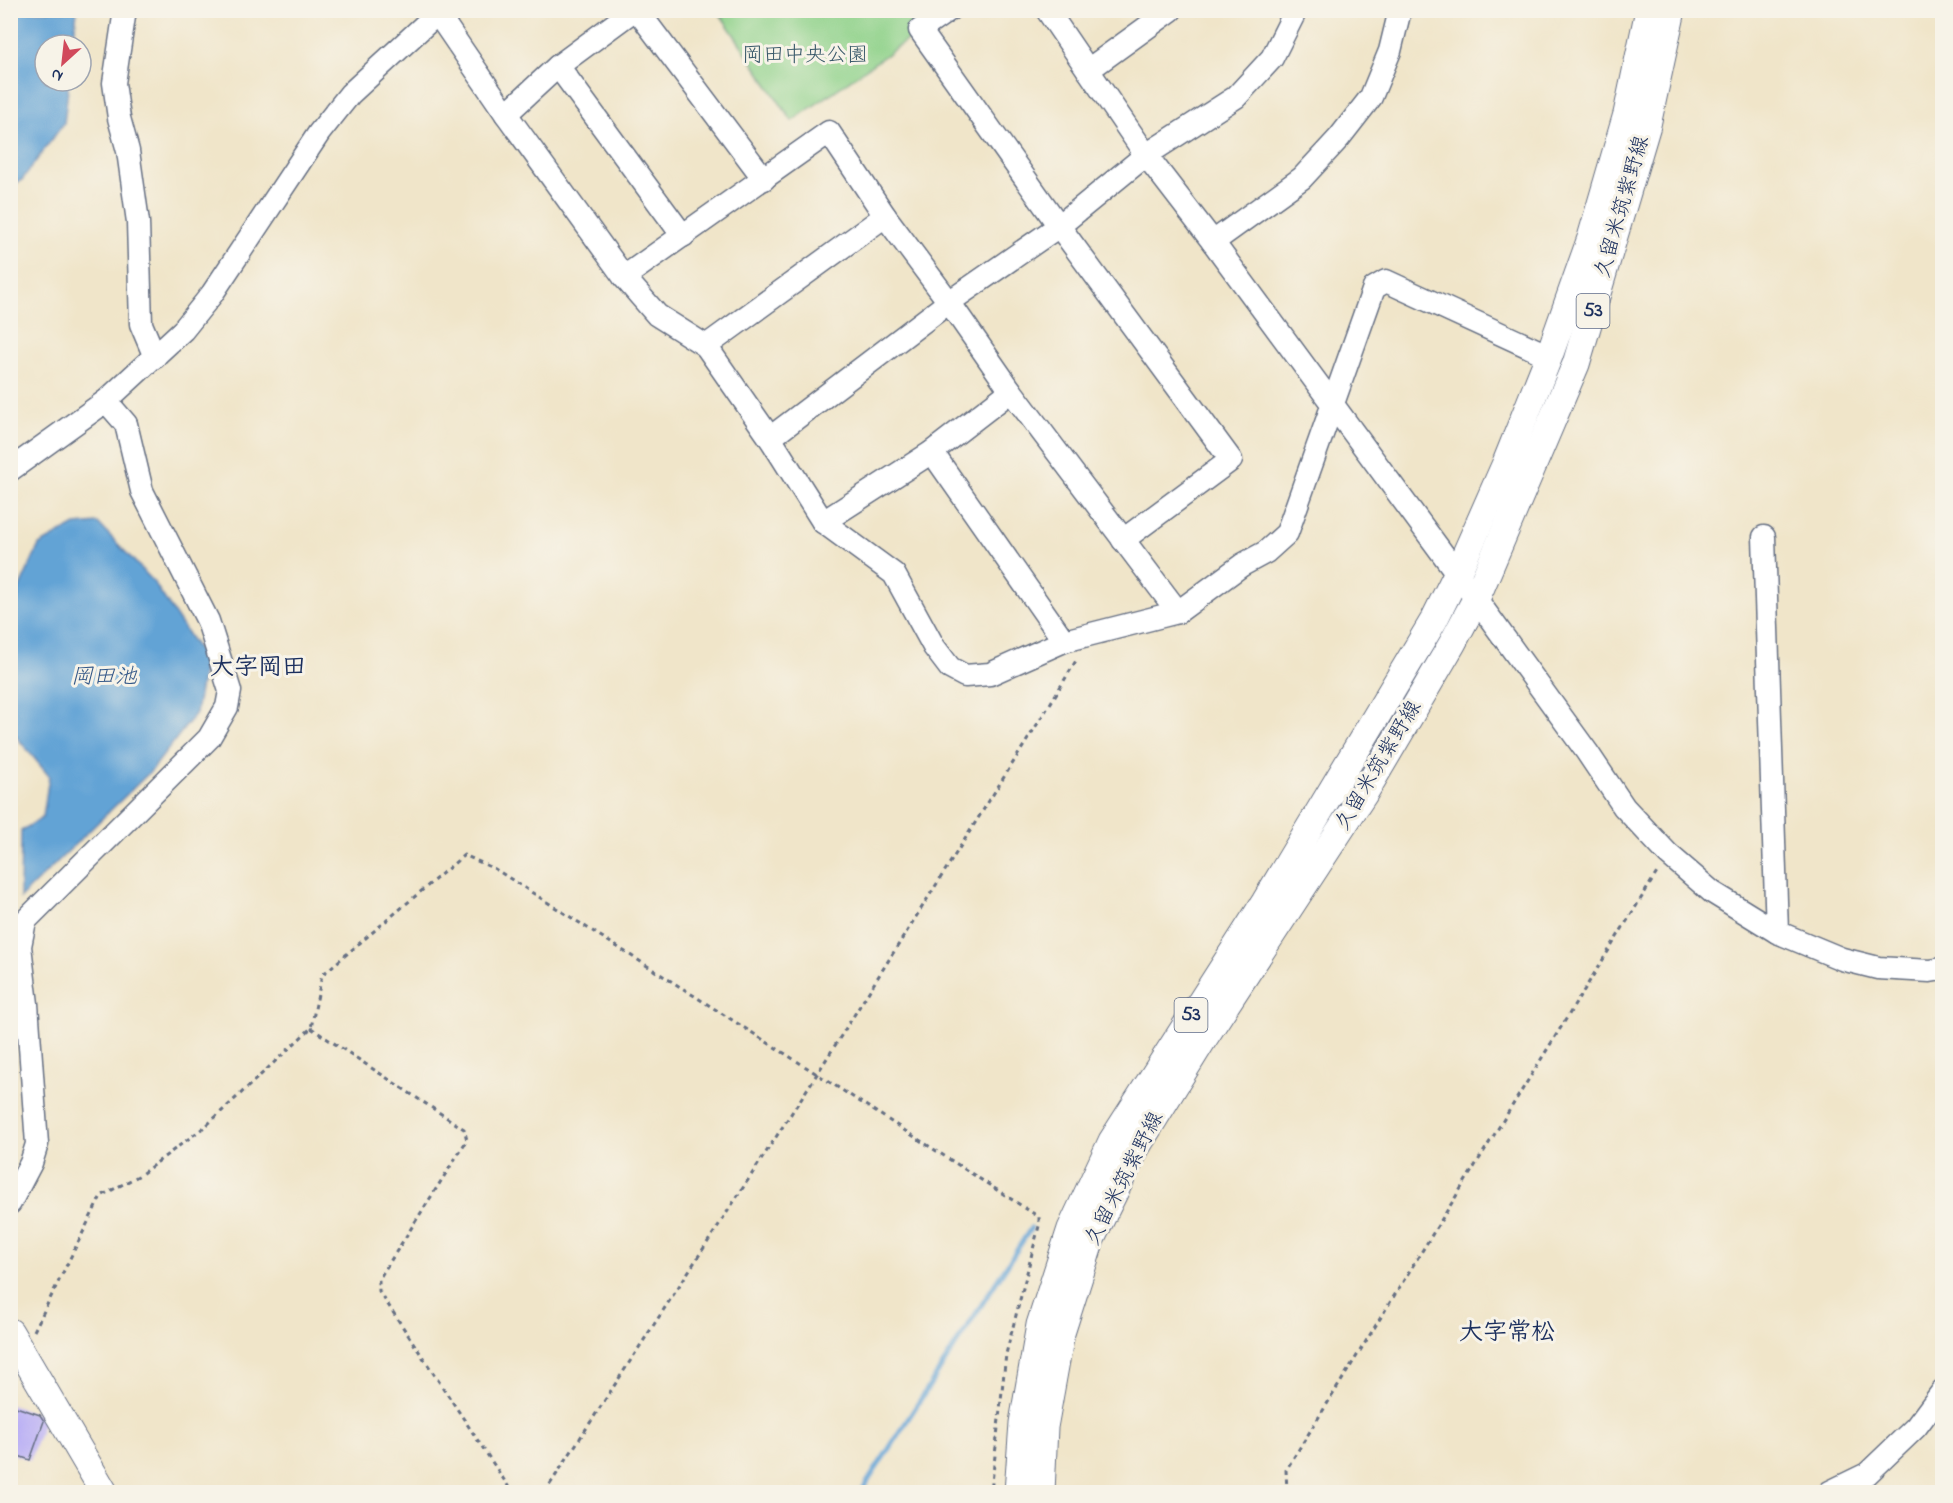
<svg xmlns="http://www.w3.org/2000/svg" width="1953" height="1503" viewBox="0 0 1953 1503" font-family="'Indie Flower','Klee One',sans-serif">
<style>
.green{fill:#8fd28a;stroke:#558074;stroke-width:1.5}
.water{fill:#62a3d5;stroke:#3e699a;stroke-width:1.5}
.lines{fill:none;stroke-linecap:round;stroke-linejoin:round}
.stream{stroke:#62a3d5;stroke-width:5}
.building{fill:#b8adf5}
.minor-casing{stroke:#666f83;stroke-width:25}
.major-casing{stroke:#666f83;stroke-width:29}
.path{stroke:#666f83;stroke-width:3;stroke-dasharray:4.5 4.5;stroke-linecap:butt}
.minor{stroke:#fff;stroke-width:22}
.major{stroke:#fff;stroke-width:27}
.labels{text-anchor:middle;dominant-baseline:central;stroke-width:6;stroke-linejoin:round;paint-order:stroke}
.shield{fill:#f7f3e8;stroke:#5d6a87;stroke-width:1.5}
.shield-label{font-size:20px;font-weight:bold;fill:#1b2f5e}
.park-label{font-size:21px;fill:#385869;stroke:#f7f3e8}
.street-label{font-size:21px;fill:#1b2f5e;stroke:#f7f3e8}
.water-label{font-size:22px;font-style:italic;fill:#345888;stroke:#f7f3e8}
.quarter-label{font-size:24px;font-weight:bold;fill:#1b2f5e;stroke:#f7f3e8}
</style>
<rect width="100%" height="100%" fill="#f7f3e8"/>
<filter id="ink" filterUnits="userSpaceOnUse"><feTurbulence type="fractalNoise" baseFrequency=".0167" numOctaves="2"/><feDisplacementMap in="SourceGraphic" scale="12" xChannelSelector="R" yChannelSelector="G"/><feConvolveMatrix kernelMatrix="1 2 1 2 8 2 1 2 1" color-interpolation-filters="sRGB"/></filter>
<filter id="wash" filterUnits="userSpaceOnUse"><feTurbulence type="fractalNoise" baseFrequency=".008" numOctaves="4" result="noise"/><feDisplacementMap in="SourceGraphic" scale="24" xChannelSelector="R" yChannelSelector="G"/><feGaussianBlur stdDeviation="1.35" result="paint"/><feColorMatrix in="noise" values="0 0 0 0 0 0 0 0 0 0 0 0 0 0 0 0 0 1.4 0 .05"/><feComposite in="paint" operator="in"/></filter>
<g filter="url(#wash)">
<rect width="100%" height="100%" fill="#f0e5c9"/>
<polygon class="green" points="946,10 947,12 792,121 718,11"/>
<g class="water">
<polygon points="10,11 77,11 73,45 45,45 45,81 69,81 64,123 22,180 11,186"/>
<polygon points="98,523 153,581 205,660 196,713 152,770 20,898 21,831 43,817 49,776 15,735 11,726 11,640 19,589 39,545 75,525"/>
</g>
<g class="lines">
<g class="stream">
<polyline points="1940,10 1942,15"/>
<polyline points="861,1492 1031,1228"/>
</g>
</g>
<g id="blocks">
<polygon class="building" points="10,1405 40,1415 44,1421 30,1460 10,1453"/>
</g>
</g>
<g filter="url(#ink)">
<use href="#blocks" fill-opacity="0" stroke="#666f83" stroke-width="1.5"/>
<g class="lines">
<g class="minor-casing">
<g id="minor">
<polyline points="125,10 114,83 119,118 128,151 138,222 141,324 155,357"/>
<polyline points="435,10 506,114 624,277 657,315 706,346 770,438 823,522 894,574 934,647 950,668 965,676 990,674 1064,641 1178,612 1242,565 1266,552 1287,533 1374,288 1386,281 1549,356"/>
<polyline points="637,10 764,179"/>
<polyline points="949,10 920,30 1059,226 1231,460 1123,540"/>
<polyline points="1047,10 1146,155 1213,242 1476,599 1587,752 1624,807 1668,854 1712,892 1777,932 1842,959 1878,968 1930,971 1942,969"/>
<polyline points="558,66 683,236"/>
<polyline points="1088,70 1171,10"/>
<polyline points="506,114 558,66 634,10"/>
<polyline points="1213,242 1302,178 1339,138 1371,97 1390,51 1400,10"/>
<polyline points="624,277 829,132 885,216 949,302 1011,391 1178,612"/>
<polyline points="706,346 885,216"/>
<polyline points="770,438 949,302 1059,226 1146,155 1236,97 1272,58 1296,10"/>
<polyline points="932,452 1064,641"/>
<polyline points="10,470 106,401 183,330 212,294 319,133 350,94 441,10"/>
<polyline points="823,522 932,452 1011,391"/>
<polyline points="1764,537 1777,932"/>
<polyline points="10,1203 31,1163 37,1144 27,1004 20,946 25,921 209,738 227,707 230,691 208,621 142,491 126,424 106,401"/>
<polyline points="1830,1492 1867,1474 1916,1427 1942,1392"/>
</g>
</g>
<g class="major-casing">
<g id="major">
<polyline points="10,1332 104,1492"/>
<polyline points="1018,1492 1023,1423 1040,1325 1071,1229 1112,1141 1265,902 1434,620 1457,574 1506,463 1549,356 1591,238 1627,114 1649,10"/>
<polyline points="1041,1492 1044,1427 1061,1333 1091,1239 1136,1148 1204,1038 1365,792 1452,644 1476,599 1576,364 1647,125 1672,10"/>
</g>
</g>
<g class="path">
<polyline points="311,1028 464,1129 467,1140 379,1279 379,1291 512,1492"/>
<polyline points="34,1331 101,1196 140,1175 207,1125 311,1028 322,975 464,855 495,869 817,1074 1039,1217 1039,1226 1006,1354 991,1492"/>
<polyline points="545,1492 817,1074 1050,704 1077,659"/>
<polyline points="1287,1492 1286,1470 1658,871"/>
</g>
<use href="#minor" class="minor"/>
<use href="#major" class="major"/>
</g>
</g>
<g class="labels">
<g class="shield">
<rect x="1576.5" y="294" width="33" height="34" rx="4.5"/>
<rect x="1174.5" y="998" width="33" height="34" rx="4.5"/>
</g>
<g class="shield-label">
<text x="1593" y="311">53</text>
<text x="1191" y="1015">53</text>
</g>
<g class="park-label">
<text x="805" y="56">岡田中央公園</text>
</g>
<g class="street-label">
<text transform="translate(1623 207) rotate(-74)">久留米筑紫野線</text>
<text transform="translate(1379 766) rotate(-59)">久留米筑紫野線</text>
<text transform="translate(1125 1179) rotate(-63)">久留米筑紫野線</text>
</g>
<g class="water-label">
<text x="104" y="678">岡田池</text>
</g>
<g class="quarter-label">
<text x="258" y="668">大字岡田</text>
<text x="1507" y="1333">大字常松</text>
</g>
</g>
<rect width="1953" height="1503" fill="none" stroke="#f7f3e8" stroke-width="36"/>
<g transform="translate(63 63) rotate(207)"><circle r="28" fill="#f7f3e8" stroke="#9fa5b1" stroke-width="1.5"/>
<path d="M0-4.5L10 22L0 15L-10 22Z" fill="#d1495b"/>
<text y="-9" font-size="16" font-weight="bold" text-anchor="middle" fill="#1b2f5e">N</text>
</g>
</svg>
